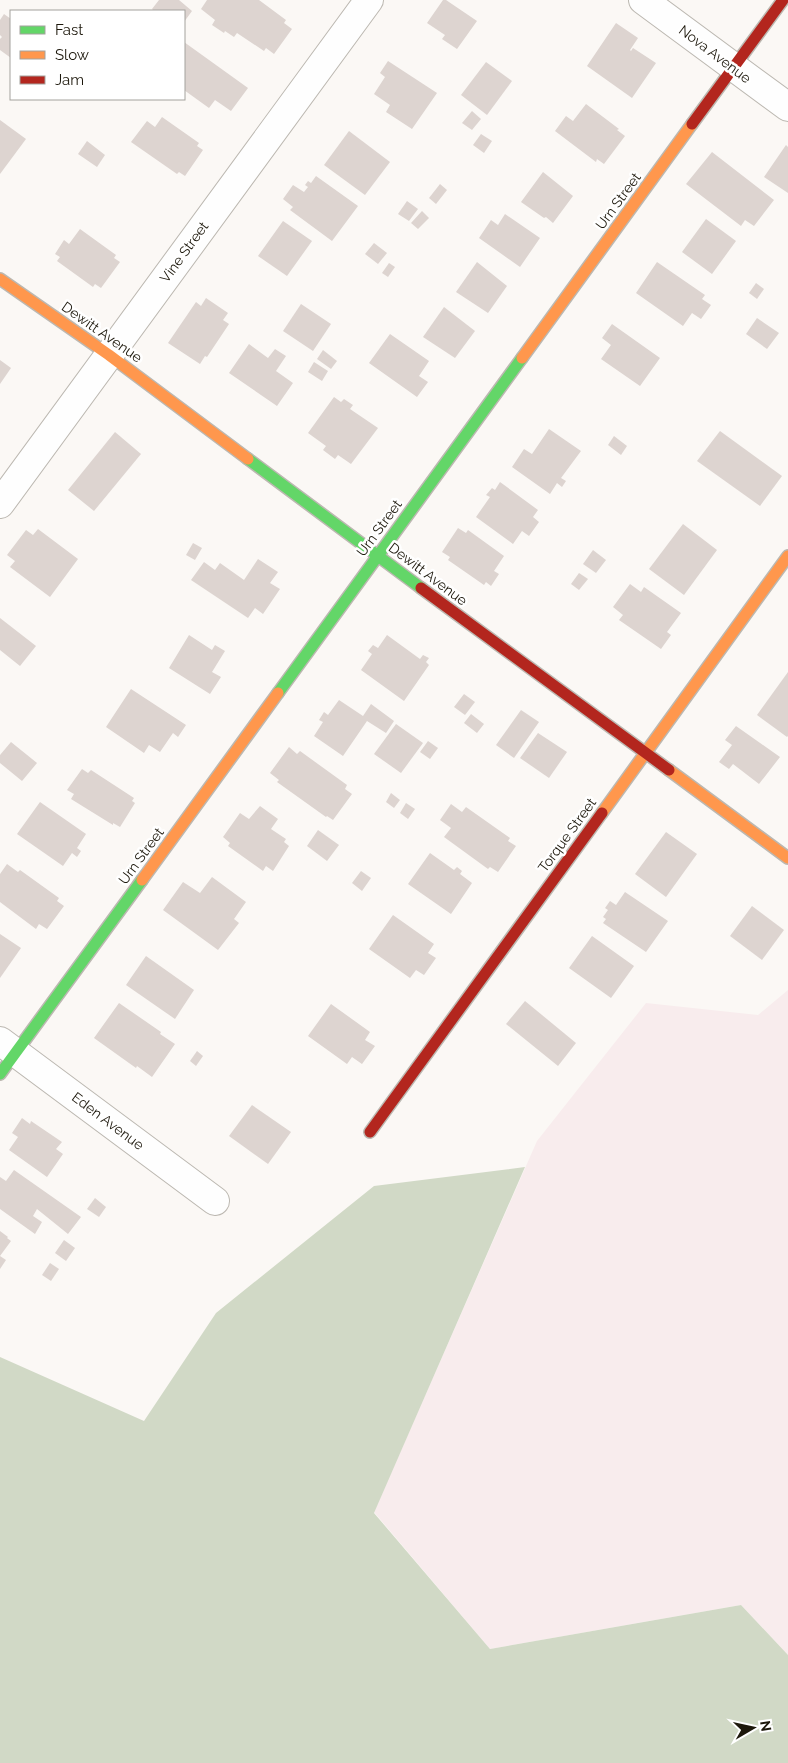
<svg xmlns="http://www.w3.org/2000/svg" width="788" height="1763" viewBox="0 0 788 1763" font-family="Raleway,sans-serif">
<style>
.education{fill:#f8eced}
.forest{fill:#d1d9c6}
.building{fill:#ddd4d0}
.lines{fill:none;stroke-linecap:round;stroke-linejoin:round}
.street-casing{stroke:#bcb8b1;stroke-width:30}
.fast-casing{stroke:#bcb8b1;stroke-width:14}
.slow-casing{stroke:#bcb8b1;stroke-width:14}
.jam-casing{stroke:#bcb8b1;stroke-width:14}
.street{stroke:#fefefe;stroke-width:28}
.fast{stroke:#63d668;stroke-width:11}
.slow{stroke:#ff974d;stroke-width:11}
.jam{stroke:#b3261e;stroke-width:11}
.labels{text-anchor:middle;dominant-baseline:central;stroke-width:5;stroke-linejoin:round;paint-order:stroke}
.street-label{font-size:14px;fill:#1c170b;stroke:#fff}
</style>
<rect width="100%" height="100%" fill="#fbf8f5"/>
<polygon class="education" points="788,990 788,1655 741,1605 490,1649 374,1512 537,1141 646,1003 758,1015"/>
<polygon class="forest" points="525,1167 374,1513 490,1649 741,1605 788,1655 788,1763 0,1763 0,1357 144,1421 216,1313 374,1186"/>
<g class="building">
<polygon points="159,0 179,0 192,11 184,22 184,11 154,11 152,9"/>
<polygon points="207,0 259,0 286,20 284,23 292,29 274,54 266,48 264,51 237,33 234,37 225,31 224,33 212,25 215,20 201,9"/>
<polygon points="443,0 446,0 477,21 457,49 442,39 445,35 427,23"/>
<polygon points="4,14 11,19 11,58 0,50 0,39 2,37 0,35 0,20"/>
<polygon points="616,23 638,38 630,50 631,51 633,48 656,63 632,98 587,66"/>
<polygon points="184,42 248,88 231,111 215,100 209,108 184,90"/>
<polygon points="388,61 437,93 412,129 386,112 390,105 374,94 385,77 380,73"/>
<polygon points="486,62 512,81 487,115 461,95"/>
<polygon points="586,104 619,129 617,130 625,136 604,164 597,159 596,162 555,131 566,116 573,121"/>
<polygon points="472,111 481,119 472,130 462,123"/>
<polygon points="162,117 199,143 197,146 203,150 185,176 179,172 177,174 131,142 147,121 155,127"/>
<polygon points="0,120 26,139 0,174"/>
<polygon points="349,131 390,162 365,195 324,165"/>
<polygon points="481,134 492,141 484,153 473,145"/>
<polygon points="87,141 105,155 97,167 78,154"/>
<polygon points="786,145 788,147 788,193 764,177"/>
<polygon points="712,152 774,200 754,226 745,220 741,226 686,184"/>
<polygon points="543,172 573,196 553,223 546,217 544,218 521,202"/>
<polygon points="316,176 358,206 332,241 290,210 293,207 283,199 293,185 304,192 308,187 305,185 308,181 311,183"/>
<polygon points="440,184 447,190 436,204 429,198"/>
<polygon points="407,201 418,209 409,221 398,214"/>
<polygon points="422,211 429,218 418,229 411,223"/>
<polygon points="505,214 540,238 520,267 479,238 491,220 498,225"/>
<polygon points="706,219 736,241 712,274 682,252"/>
<polygon points="283,221 312,241 287,276 258,256"/>
<polygon points="80,229 116,255 114,258 120,262 101,288 95,284 93,287 57,261 60,257 55,254 64,240 69,244"/>
<polygon points="374,243 387,253 378,264 365,254"/>
<polygon points="477,262 507,286 488,313 456,292"/>
<polygon points="657,262 705,295 702,299 711,305 701,319 692,313 683,326 636,293"/>
<polygon points="389,263 395,267 388,277 382,273"/>
<polygon points="756,283 764,289 757,299 749,293"/>
<polygon points="206,298 228,313 223,320 229,324 207,357 205,356 200,364 168,343 196,302 201,306"/>
<polygon points="301,304 331,324 313,351 283,331"/>
<polygon points="444,307 475,331 455,358 423,337"/>
<polygon points="757,318 779,333 767,349 746,334"/>
<polygon points="612,324 660,358 640,386 601,359 611,345 602,338"/>
<polygon points="390,334 429,361 419,376 428,382 417,397 369,363"/>
<polygon points="249,344 268,358 275,349 286,356 276,371 293,383 277,406 229,373"/>
<polygon points="323,350 337,361 331,369 317,359"/>
<polygon points="0,360 11,368 0,384"/>
<polygon points="314,362 328,371 322,381 308,372"/>
<polygon points="334,397 341,402 344,399 353,405 350,409 378,428 351,464 338,455 335,459 323,450 326,446 308,433"/>
<polygon points="549,429 581,451 561,478 566,481 562,487 557,483 550,494 512,467 524,449 532,454"/>
<polygon points="720,431 782,476 760,506 697,461"/>
<polygon points="115,432 141,454 94,511 68,490"/>
<polygon points="614,436 627,446 621,455 608,445"/>
<polygon points="500,482 538,510 533,517 539,522 529,536 522,531 513,544 476,517 490,497 486,495 492,488 495,490"/>
<polygon points="683,524 717,550 684,595 649,569"/>
<polygon points="458,528 466,533 468,530 504,556 494,571 499,574 491,586 486,582 484,585 448,560 450,557 442,552"/>
<polygon points="38,529 78,559 50,597 10,567 15,561 7,555 26,530 33,535"/>
<polygon points="193,543 202,548 195,560 186,555"/>
<polygon points="593,550 606,560 596,573 583,564"/>
<polygon points="258,559 278,572 270,583 280,589 263,614 255,608 248,618 191,580 204,562 215,570 220,563 244,580"/>
<polygon points="579,573 588,579 579,590 571,584"/>
<polygon points="630,584 641,592 644,587 681,613 667,632 671,635 661,649 619,620 623,615 613,607"/>
<polygon points="0,618 36,646 20,666 0,650"/>
<polygon points="189,635 212,650 215,645 225,651 212,672 221,677 210,694 169,668"/>
<polygon points="387,635 420,659 423,655 429,658 426,662 429,665 404,701 361,670 372,654 368,651 373,645 378,648"/>
<polygon points="788,672 788,736 787,737 757,715"/>
<polygon points="131,689 186,725 178,737 173,733 160,752 149,745 144,753 106,727"/>
<polygon points="464,694 475,702 465,715 454,707"/>
<polygon points="339,700 363,716 371,704 394,721 386,733 367,721 343,756 314,736 323,722 319,720 324,712 328,715"/>
<polygon points="521,710 539,722 514,758 496,745"/>
<polygon points="471,714 484,724 477,733 464,723"/>
<polygon points="396,724 423,743 401,773 374,754"/>
<polygon points="736,726 780,757 759,784 733,764 729,769 719,762 732,745 725,740"/>
<polygon points="538,733 567,752 549,778 520,758"/>
<polygon points="428,741 438,748 430,759 420,752"/>
<polygon points="11,742 37,763 22,781 0,763 0,755"/>
<polygon points="289,747 297,754 300,751 347,785 345,789 352,794 333,820 327,816 326,817 277,782 279,780 270,773"/>
<polygon points="82,769 88,773 91,770 134,798 132,801 135,803 120,827 113,823 113,825 71,799 74,794 67,790"/>
<polygon points="391,793 400,800 394,808 386,802"/>
<polygon points="40,802 86,834 77,848 81,851 77,857 72,853 63,866 17,834"/>
<polygon points="406,803 415,809 408,819 400,813"/>
<polygon points="451,804 462,812 466,807 510,838 508,841 516,846 498,872 490,867 488,869 444,837 451,828 440,820"/>
<polygon points="260,806 278,819 271,829 286,839 284,842 289,846 273,871 266,866 263,871 228,846 230,843 223,837 240,813 249,819"/>
<polygon points="318,830 339,845 327,861 307,846"/>
<polygon points="666,832 697,854 666,897 635,874"/>
<polygon points="430,853 454,870 457,867 462,871 460,874 472,883 451,914 408,884"/>
<polygon points="7,864 18,872 20,870 59,898 57,901 64,906 47,929 39,924 36,929 0,902 0,874"/>
<polygon points="361,871 371,878 362,891 352,883"/>
<polygon points="212,877 246,902 234,919 239,923 218,950 163,910 183,882 200,893"/>
<polygon points="625,892 668,921 646,952 603,923 606,919 603,917 608,910 605,908 610,901 616,905"/>
<polygon points="752,906 784,930 762,960 730,936"/>
<polygon points="393,915 434,944 428,953 436,958 424,975 416,970 410,978 369,949"/>
<polygon points="0,934 21,948 0,978"/>
<polygon points="592,936 634,966 611,998 569,968"/>
<polygon points="146,956 194,990 175,1019 126,985"/>
<polygon points="525,1001 576,1043 558,1066 506,1024"/>
<polygon points="119,1003 161,1032 160,1034 175,1044 152,1077 137,1066 136,1068 94,1038"/>
<polygon points="331,1004 370,1032 365,1040 375,1046 362,1064 352,1057 347,1064 308,1036"/>
<polygon points="197,1051 203,1056 196,1066 190,1061"/>
<polygon points="252,1105 291,1132 268,1164 229,1136"/>
<polygon points="22,1118 30,1124 31,1121 62,1142 56,1149 63,1154 47,1177 9,1150 18,1137 12,1133"/>
<polygon points="14,1170 81,1217 68,1234 37,1209 33,1216 42,1222 35,1234 0,1209 0,1177 6,1181"/>
<polygon points="95,1198 106,1207 99,1217 87,1209"/>
<polygon points="0,1231 8,1237 7,1238 11,1241 0,1256 6,1260 0,1269"/>
<polygon points="64,1240 75,1248 66,1261 55,1253"/>
<polygon points="50,1263 59,1269 51,1281 42,1275"/>
</g>
<g class="lines">
<g class="street-casing">
<g id="street">
<polyline points="643,0 788,107"/>
<polyline points="0,504 369,0"/>
<polyline points="0,1041 215,1201"/>
</g>
</g>
<g class="fast-casing">
<g id="fast">
<polyline points="248,459 421,588"/>
<polyline points="278,693 522,358"/>
<polyline points="0,1074 142,880"/>
</g>
</g>
<g class="slow-casing">
<g id="slow">
<polyline points="0,279 109,355 248,459"/>
<polyline points="522,358 692,124"/>
<polyline points="669,770 788,858"/>
<polyline points="602,813 788,556"/>
<polyline points="142,880 278,693"/>
</g>
</g>
<g class="jam-casing">
<g id="jam">
<polyline points="692,124 783,0"/>
<polyline points="421,588 669,770"/>
<polyline points="370,1132 602,813"/>
</g>
</g>
<use href="#street" class="street"/>
<use href="#fast" class="fast"/>
<use href="#slow" class="slow"/>
<use href="#jam" class="jam"/>
</g>
<g class="labels">
<g class="street-label">
<text transform="translate(715 54) rotate(37)">Nova Avenue</text>
<text transform="translate(618 201) rotate(-54)">Urn Street</text>
<text transform="translate(184 252) rotate(-54)">Vine Street</text>
<text transform="translate(102 332) rotate(35)">Dewitt Avenue</text>
<text transform="translate(379 528) rotate(-54)">Urn Street</text>
<text transform="translate(428 574) rotate(37)">Dewitt Avenue</text>
<text transform="translate(567 835) rotate(-54)">Torque Street</text>
<text transform="translate(141 856) rotate(-54)">Urn Street</text>
<text transform="translate(108 1121) rotate(37)">Eden Avenue</text>
</g>
</g>
<rect x="10" y="10" width="175" height="90" fill="#ffffff" stroke="#a4a29d"/>
<rect x="20" y="26" width="25" height="8" fill="#63d668" stroke="#a4a29d"/>
<text x="55" y="35" font-size="15" fill="#1c170b">Fast</text>
<rect x="20" y="51" width="25" height="8" fill="#ff974d" stroke="#a4a29d"/>
<text x="55" y="60" font-size="15" fill="#1c170b">Slow</text>
<rect x="20" y="76" width="25" height="8" fill="#b3261e" stroke="#a4a29d"/>
<text x="55" y="85" font-size="15" fill="#1c170b">Jam</text>
<g transform="translate(753 1728) rotate(81)" stroke="#ffffff" stroke-width="4" paint-order="stroke">
<path d="M0-4L9 19L0 12L-9 19Z" fill="#1c170b"/>
<text y="-8" font-size="14" font-weight="bold" text-anchor="middle" fill="#1c170b">N</text>
</g>
</svg>
